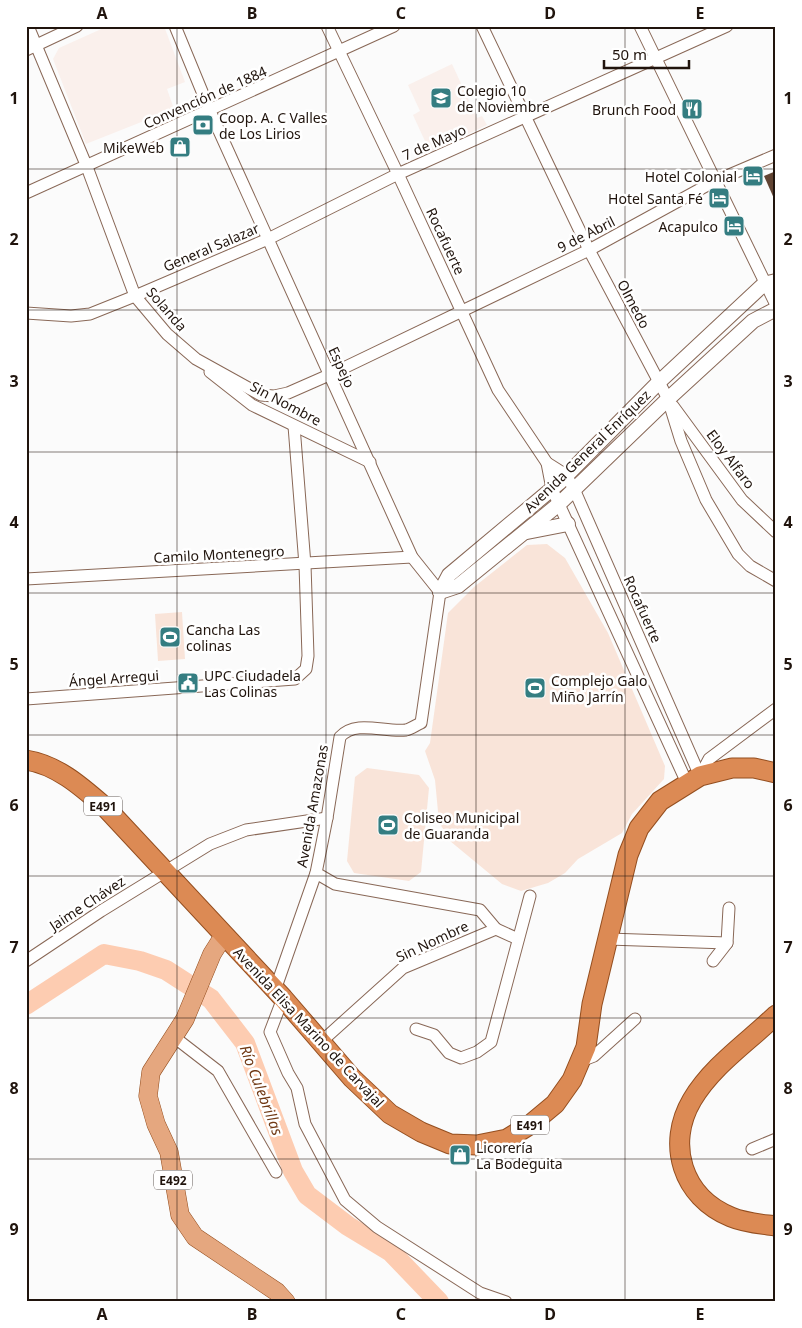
<svg xmlns="http://www.w3.org/2000/svg" width="802" height="1328" viewBox="0 0 802 1328" font-family="'Noto Sans',sans-serif">
<style>
.built{fill:#faf0ec}
.grass{fill:#f9e4d9}
.lines{fill:none;stroke-linecap:round;stroke-linejoin:round}
.river{stroke:#fdccb1;stroke-width:20}
.building{fill:#614433}
.minor-casing{stroke:#896857;stroke-width:13}
.tertiary-casing{stroke:#896857;stroke-width:16}
.primary-casing{stroke:#944e1f;stroke-width:19}
.trunk-casing{stroke:#944e1f;stroke-width:21}
.minor{stroke:#fff;stroke-width:11}
.tertiary{stroke:#fff;stroke-width:14}
.primary{stroke:#e5a77f;stroke-width:18}
.trunk{stroke:#dc8a54;stroke-width:19}
.grid{fill:none;stroke:#20140d;stroke-width:1;stroke-opacity:0.55}
.labels{text-anchor:middle;dominant-baseline:central;stroke-width:5;stroke-linejoin:round;paint-order:stroke}
.shield{fill:#fff;stroke:#635a56;stroke-width:1}
.shield-label{font-size:12px;font-weight:bold;fill:#20140d}
.poi-label{font-size:14px;fill:#20140d;stroke:#fff;text-anchor:start}
.street-label{font-size:14px;fill:#20140d;stroke:#fff}
.water-label{font-size:15px;font-style:italic;fill:#713a16;stroke:#fff}
.neatline{fill:none;stroke:#20140d;stroke-width:2}
.grid-label{font-size:16px;text-anchor:middle;font-weight:bold;fill:#20140d}
</style>
<rect width="100%" height="100%" fill="#fbfbfb"/>
<g class="built">
<polygon points="108,26 164,26 185,82 167,89 174,109 86,144 53,59 59,48"/>
<polygon points="452,64 477,118 482,116 487,125 430,152 413,115 420,111 408,85"/>
</g>
<g class="grass">
<polygon points="547,544 565,558 608,633 665,766 664,779 632,814 622,833 578,859 565,873 548,883 521,891 502,884 450,841 439,822 435,780 425,751 430,743 448,613 474,587 527,545"/>
<polygon points="182,612 185,659 158,661 155,614"/>
<polygon points="367,768 419,775 429,788 421,872 409,881 354,873 347,861 355,777"/>
</g>
<g class="lines">
<polyline class="river" points="26,1005 104,954 140,961 166,970 211,999 245,1043 293,1171 307,1195 348,1226 391,1252 439,1302"/>
</g>
<polygon class="building" points="776,171 776,203 764,176"/>
<g class="lines">
<g class="minor-casing">
<g id="minor">
<polyline points="28,26 87,167 135,296 167,334 196,359 261,395 274,396 288,393 329,375 589,250 715,181 776,155"/>
<path d="M175,26L210,111L412,557L440,592L421,723C416,725 411,729 406,730C385,733 356,719 340,737L327,818L316,873L275,990"/>
<polyline points="327,26 398,174 498,390 547,463"/>
<polyline points="482,26 589,250 668,399 681,441 706,500 738,554 750,566 776,581"/>
<polyline points="640,26 776,305"/>
<polyline points="26,50 77,26"/>
<polyline points="26,193 394,26"/>
<polyline points="26,313 71,316 90,314 135,296 268,239 398,174 727,26"/>
<polyline points="210,372 252,405 370,462"/>
<polyline points="673,406 742,500 776,532"/>
<polyline points="26,579 412,557"/>
<polyline points="26,699 295,679 306,669 308,656 305,565 294,426"/>
<polyline points="700,776 709,759 776,709"/>
<polyline points="687,783 552,489 547,463 566,475 574,489 700,776"/>
<polyline points="316,873 335,884 480,910 496,929"/>
<polyline points="608,939 727,943"/>
<polyline points="26,961 101,911 210,844 246,830 327,818"/>
<polyline points="713,961 727,943 729,908"/>
<polyline points="283,998 270,1032 288,1073 297,1088 305,1124 345,1200 377,1227 480,1293 506,1302"/>
<polyline points="416,1029 434,1035 449,1053 461,1058 477,1052 491,1042 530,896"/>
<polyline points="174,1037 218,1071 276,1172"/>
<polyline points="322,1041 403,968 496,929 518,939"/>
<polyline points="581,1061 594,1056 635,1019"/>
<polyline points="752,1149 776,1139"/>
</g>
</g>
<g class="tertiary-casing">
<g id="tertiary">
<polyline points="527,532 568,524"/>
<polyline points="440,592 449,575 559,483 659,382 764,284 776,281"/>
<polyline points="440,592 458,586 559,504 668,399 753,321 776,309"/>
</g>
</g>
<g class="primary-casing">
<polyline id="primary" points="224,935 212,954 185,1019 151,1072 148,1096 156,1124 169,1152 180,1215 195,1237 277,1292 286,1302"/>
</g>
<g class="trunk-casing">
<g id="trunk">
<path d="M26,760C58,765 83,788 106,808L283,998L352,1078L390,1114L421,1132L450,1144L477,1145L507,1139L531,1124L555,1104L572,1080L586,1047L592,1004L628,855L639,828L660,801L700,776L732,768H754L776,773"/>
<path d="M776,1015C748,1042 712,1066 692,1100C666,1144 682,1197 731,1217C745,1223 761,1224 776,1226"/>
</g>
</g>
<use href="#minor" class="minor"/>
<use href="#tertiary" class="tertiary"/>
<use href="#primary" class="primary"/>
<use href="#trunk" class="trunk"/>
</g>
<path class="grid" d="M177,26V1302M326,26V1302M476,26V1302M625,26V1302M26,169H776M26,310H776M26,452H776M26,593H776M26,735H776M26,876H776M26,1018H776M26,1159H776"/>
<defs>
<g id="school-square" transform="scale(1.125)"><rect x="-9" y="-9" width="18" height="18" rx="4" fill="#347d81" stroke="#fff"/><path d="M0-5L7-2L0 1L-7-2ZM-4 1L0 2.5L4 1V4Q0 6-4 4Z" fill="#fff"/></g>
<g id="restaurant-square" transform="scale(1.125)"><rect x="-9" y="-9" width="18" height="18" rx="4" fill="#347d81" stroke="#fff"/><path d="M-5-6h1v4h1v-4h1v4h1v-4h1v5L-1.5 .5V6h-2V.5L-5-1ZM5-6V6H3V1.5H1.5Q1.5-4 5-6Z" fill="#fff"/></g>
<g id="bank-square" transform="scale(1.125)"><rect x="-9" y="-9" width="18" height="18" rx="4" fill="#347d81" stroke="#fff"/><path d="M-6-4H6V4H-6ZM0-2.3a2.3 2.3 0 1 0 0 4.6a2.3 2.3 0 1 0 0-4.6Z" fill="#fff"/></g>
<g id="shop-square" transform="scale(1.125)"><rect x="-9" y="-9" width="18" height="18" rx="4" fill="#347d81" stroke="#fff"/><path d="M-5-2.5h2.3a2.7 3.5 0 0 1 5.4 0H5L5.5 6h-11ZM-1.5-2.5h3a1.5 2.3 0 0 0-3 0Z" fill="#fff"/></g>
<g id="hotel-square" transform="scale(1.125)"><rect x="-9" y="-9" width="18" height="18" rx="4" fill="#347d81" stroke="#fff"/><path d="M-6-4.5h1.5V1H6V5H4.5V3h-9V5H-6ZM-4 0a1.8 1.8 0 1 1 3.6 0ZM.5 0V-2.5h3Q6-2.5 6 0Z" fill="#fff"/></g>
<g id="stadium-square" transform="scale(1.125)"><rect x="-9" y="-9" width="18" height="18" rx="4" fill="#347d81" stroke="#fff"/><path d="M0-5a6.5 5 0 1 0 0 10a6.5 5 0 1 0 0-10ZM-3.5-1.8h7v3.6h-7Z" fill="#fff"/></g>
<g id="civic-square" transform="scale(1.125)"><rect x="-9" y="-9" width="18" height="18" rx="4" fill="#347d81" stroke="#fff"/><path d="M-.6-6.5H3V-4.5H.6V-3L4-1V1h2V6H-6V1h2V-1L-.6-3ZM-1.2 2.5V6h2.4V2.5Z" fill="#fff"/></g>
</defs>
<g fill-rule="evenodd">
<use href="#school-square" x="441" y="98"/>
<use href="#restaurant-square" x="692" y="109"/>
<use href="#bank-square" x="203" y="125"/>
<use href="#shop-square" x="180" y="147"/>
<use href="#hotel-square" x="753" y="176"/>
<use href="#hotel-square" x="719" y="198"/>
<use href="#hotel-square" x="734" y="226"/>
<use href="#stadium-square" x="170" y="637"/>
<use href="#civic-square" x="188" y="683"/>
<use href="#stadium-square" x="535" y="688"/>
<use href="#stadium-square" x="388" y="825"/>
<use href="#shop-square" x="460" y="1155"/>
</g>
<g class="labels">
<g class="shield">
<rect x="84" y="796.5" width="38" height="19" rx="4"/>
<rect x="511" y="1115.5" width="38" height="19" rx="4"/>
<rect x="154" y="1170.5" width="38" height="19" rx="4"/>
</g>
<g class="shield-label">
<text x="103" y="806">E491</text>
<text x="530" y="1125">E491</text>
<text x="173" y="1180">E492</text>
</g>
<g class="poi-label">
<text x="457" y="90">Colegio 10<tspan x="457" dy="16">de Noviembre</tspan></text>
<text x="676" y="109" text-anchor="end">Brunch Food</text>
<text x="219" y="117">Coop. A. C Valles<tspan x="219" dy="16">de Los Lirios</tspan></text>
<text x="164" y="147" text-anchor="end">MikeWeb</text>
<text x="737" y="176" text-anchor="end">Hotel Colonial</text>
<text x="703" y="198" text-anchor="end">Hotel Santa Fé</text>
<text x="718" y="226" text-anchor="end">Acapulco</text>
<text x="186" y="629">Cancha Las<tspan x="186" dy="16">colinas</tspan></text>
<text x="204" y="675">UPC Ciudadela<tspan x="204" dy="16">Las Colinas</tspan></text>
<text x="551" y="680">Complejo Galo<tspan x="551" dy="16">Miño Jarrín</tspan></text>
<text x="404" y="817">Coliseo Municipal<tspan x="404" dy="16">de Guaranda</tspan></text>
<text x="476" y="1147">Licorería<tspan x="476" dy="16">La Bodeguita</tspan></text>
</g>
<g class="street-label">
<text transform="translate(205 97) rotate(-24)">Convención de 1884</text>
<text transform="translate(434 142) rotate(-24)">7 de Mayo</text>
<text transform="translate(586 234) rotate(-27)">9 de Abril</text>
<text transform="translate(446 241) rotate(65)">Rocafuerte</text>
<text transform="translate(211 247) rotate(-23)">General Salazar</text>
<text transform="translate(634 304) rotate(62)">Olmedo</text>
<text transform="translate(167 309) rotate(49)">Solanda</text>
<text transform="translate(342 367) rotate(65)">Espejo</text>
<text transform="translate(286 403) rotate(28)">Sin Nombre</text>
<text transform="translate(587 451) rotate(-44)">Avenida General Enríquez</text>
<text transform="translate(731 459) rotate(53)">Eloy Alfaro</text>
<text transform="translate(219 554) rotate(-3)">Camilo Montenegro</text>
<text transform="translate(643 609) rotate(66)">Rocafuerte</text>
<text transform="translate(114 678) rotate(-4)">Ángel Arregui</text>
<text transform="translate(312 806) rotate(-80)">Avenida Amazonas</text>
<text transform="translate(87 903) rotate(-33)">Jaime Chávez</text>
<text transform="translate(432 941) rotate(-25)">Sin Nombre</text>
<text transform="translate(309 1027) rotate(47)">Avenida Elisa Marino de Carvajal</text>
</g>
<g class="water-label">
<text transform="translate(262 1090) rotate(69)">Río Culebrillas</text>
</g>
</g>
<rect width="802" height="1328" fill="none" stroke="#ffffff" stroke-width="55"/>
<path d="M604 60v8h85v-8" fill="none" stroke="#20140d" stroke-width="2.5"/>
<text x="612" y="60" font-size="15" fill="#20140d" stroke="#ffffff" stroke-width="4" paint-order="stroke">50 m</text>
<rect x="28" y="28" width="746" height="1272" class="neatline"/>
<g class="grid-label">
<text x="102" y="19">A</text>
<text x="252" y="19">B</text>
<text x="401" y="19">C</text>
<text x="550" y="19">D</text>
<text x="700" y="19">E</text>
<text x="14" y="104">1</text>
<text x="788" y="104">1</text>
<text x="14" y="245">2</text>
<text x="788" y="245">2</text>
<text x="14" y="387">3</text>
<text x="788" y="387">3</text>
<text x="14" y="528">4</text>
<text x="788" y="528">4</text>
<text x="14" y="670">5</text>
<text x="788" y="670">5</text>
<text x="14" y="811">6</text>
<text x="788" y="811">6</text>
<text x="14" y="953">7</text>
<text x="788" y="953">7</text>
<text x="14" y="1094">8</text>
<text x="788" y="1094">8</text>
<text x="14" y="1235">9</text>
<text x="788" y="1235">9</text>
<text x="102" y="1320">A</text>
<text x="252" y="1320">B</text>
<text x="401" y="1320">C</text>
<text x="550" y="1320">D</text>
<text x="700" y="1320">E</text>
</g>
</svg>
